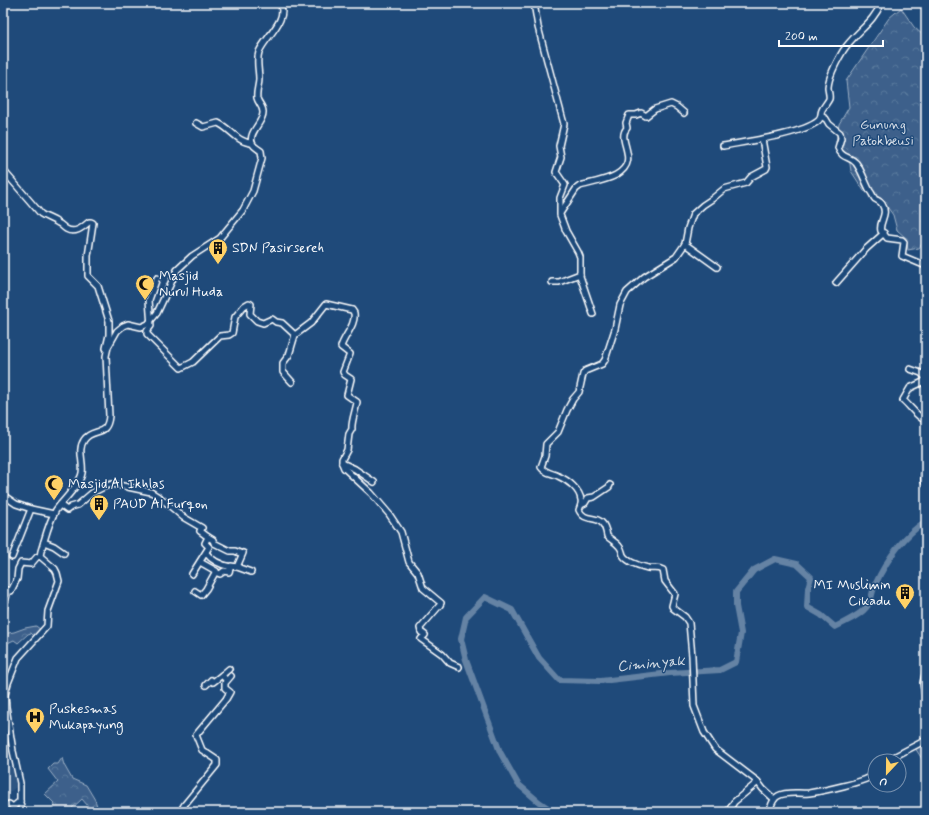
<svg xmlns="http://www.w3.org/2000/svg" width="929" height="815" viewBox="0 0 929 815" font-family="Mynerve,sans-serif">
<style>
.built{fill:#2e5683}
.forest{fill:url(#forest-crowns);stroke:#9eb0c5}
.pitch{fill:#3c618b;stroke:#9eb0c5}
.lines{fill:none;stroke-linecap:round;stroke-linejoin:round}
.river{stroke:#6583a4;stroke-width:6}
.minor-casing{stroke:#fff;stroke-width:8}
.minor{stroke:#1f4a7a;stroke-width:5}
.labels{text-anchor:middle;dominant-baseline:central;stroke-width:3;stroke-linejoin:round;paint-order:stroke}
.park-label{font-size:14px;fill:#d8dfe8;stroke:#1f4a7a}
.poi-label{font-size:14px;fill:#fff;stroke:#1f4a7a;text-anchor:start}
.water-label{font-size:15px;font-style:italic;fill:#d8e0e8;stroke:#1f4a7a}
</style>
<defs>
<pattern id="forest-crowns" width="20" height="18" patternUnits="userSpaceOnUse"><rect width="20" height="18" fill="#3c618b"/><path d="M2 6a3 3 0 1 1 6 0M12 15a3 3 0 1 1 6 0" fill="none" stroke="#59799c"/></pattern>
</defs>
<rect width="100%" height="100%" fill="#1f4a7a"/>
<filter id="ink" filterUnits="userSpaceOnUse"><feTurbulence type="fractalNoise" baseFrequency=".025" numOctaves="2"/><feDisplacementMap in="SourceGraphic" scale="8" xChannelSelector="R" yChannelSelector="G"/><feConvolveMatrix kernelMatrix="1 2 1 2 8 2 1 2 1" color-interpolation-filters="sRGB"/></filter>
<g filter="url(#ink)">
<polygon class="built" points="3,760 8,763 17,776 19,785 4,796"/>
<g class="forest">
<polygon points="901,8 914,27 926,38 926,238 919,248 908,250 906,238 897,230 893,215 881,198 864,191 851,171 849,158 836,142 839,124 849,107 846,81 889,18"/>
<polygon points="36,626 41,630 35,637 31,633 28,634 18,643 14,640 3,645 3,634 14,632 25,628"/>
<polygon points="62,758 64,765 72,779 86,785 95,800 99,812 93,812 82,799 69,811 69,812 54,812 55,804 45,794 58,782 48,769 53,764 58,764"/>
</g>
<polygon class="pitch" points="926,742 926,765 915,748"/>
<g class="lines">
<path class="river" d="M554,812L539,802L518,784L500,752L466,660L461,639L466,617L485,597L512,610L539,658L559,680L601,681L670,673L720,670L736,662L741,633L736,606V592L754,570L775,559L797,564L811,577L808,588L807,607L821,615L835,627C845,622 863,614 868,605C872,599 872,591 875,585C887,559 903,536 926,521"/>
<g class="minor-casing">
<g id="minor">
<polyline points="534,3 538,27 564,124 559,146 561,157 556,172 565,185 560,198 560,215 566,231 578,252 580,257 580,276 593,314"/>
<path d="M821,116L826,119L829,124L840,133L841,138L838,148C842,159 850,156 856,163C862,171 865,182 870,191C872,193 873,197 875,199C878,201 880,201 882,204C889,215 878,222 881,231C882,233 886,236 887,238L902,240L904,242L902,256L926,266"/>
<path d="M196,123L203,127L218,123C230,128 238,143 252,143"/>
<path d="M762,139L767,167L766,169L751,177L746,183L724,189L712,199L703,205L693,214L688,228L685,244L676,257L644,277L627,292L620,305L615,329L605,360L602,364L585,371L583,374L579,392L573,399L567,410L558,432L546,444L545,456L541,467C545,473 552,473 558,476C568,480 580,490 581,500C582,504 580,507 579,510C586,526 603,509 607,536C611,540 616,542 619,546C622,549 622,552 623,555C627,562 640,566 648,568C654,569 658,567 663,570L665,581L675,594L672,606L673,608L685,617L689,623L692,656L694,706L704,732L715,749L757,781L763,789L774,799"/>
<path d="M723,146C744,142 803,134 818,121C822,118 820,114 822,110C824,106 827,103 829,99C830,95 828,92 828,87C829,75 837,61 843,51C854,33 874,23 881,3"/>
<path d="M3,170L41,214C47,218 53,219 58,223C61,224 63,227 66,229C75,234 82,228 89,222H91L93,223L88,256V276L98,286L109,321V335L106,348"/>
<path d="M561,212L576,189L580,186C591,183 607,180 616,175C642,160 615,140 627,128L626,123L629,115H636L641,113L646,116L655,109L671,104L677,107L684,113"/>
<polyline points="685,244 717,267"/>
<path d="M157,278L149,300L151,326L147,331V334L181,368L193,362L220,336L229,335L232,333L235,317L244,306L249,303L251,304L250,314L257,321L263,323L272,319L276,322L282,323L295,335L311,323L326,304L352,310L354,313C356,325 344,336 341,347L350,354L343,372L345,375L351,379L347,395L357,402C356,410 351,422 352,429L349,434L347,450L342,459V463L344,468L371,493L389,514L401,532L409,562L418,573L423,588L441,603L440,605L420,628L421,632L425,635L421,639L442,654L450,663L459,667"/>
<polyline points="552,282 559,282 580,274"/>
<polyline points="836,283 866,249 884,233"/>
<polyline points="910,369 921,373 926,378"/>
<path d="M926,378L923,382L910,388L903,400C911,407 916,416 926,421"/>
<polyline points="292,382 283,372 283,363 289,355 295,335"/>
<polyline points="342,463 355,469 374,482"/>
<polyline points="926,472 924,474 924,481 926,484"/>
<polyline points="3,495 16,504 31,509 54,514"/>
<polyline points="60,505 67,510 71,507 78,505 92,493 106,486 112,484 123,486 151,492 162,499 183,517 202,528 200,531 208,537 205,543 209,547 192,574"/>
<polyline points="581,505 585,503 588,498 594,497 609,487 610,485"/>
<polyline points="208,537 213,540 214,543 230,551 235,551 242,554"/>
<polyline points="44,542 54,546 64,553"/>
<path d="M206,553C212,561 221,565 231,567"/>
<polyline points="12,557 31,509"/>
<polyline points="237,567 251,572"/>
<polyline points="215,572 220,574 224,571 229,572 231,566 237,567 243,553"/>
<polyline points="195,591 201,595 206,589 216,571 200,562"/>
<polyline points="3,611 8,590 11,591 17,579 18,569 21,563 31,564 37,557 40,556"/>
<polyline points="926,670 923,683 926,702"/>
<polyline points="222,675 229,669"/>
<polyline points="206,685 211,680 213,682 222,675 226,680"/>
<polyline points="886,761 926,740"/>
<polyline points="3,808 9,804 13,807 20,801"/>
<path d="M23,812L20,803V783L13,751L6,707L5,695L8,683L18,658L47,626L48,611L59,581L57,573L55,569L40,556L41,551C45,539 49,521 56,510C63,500 80,485 82,473C84,462 77,450 84,440C93,427 107,438 109,416L106,356L108,347L117,331L123,326L128,324L141,327L148,324L157,313L177,270L192,256L220,238L243,210L253,191L262,158L261,151C258,149 253,146 252,143C248,132 264,122 263,112C263,106 258,103 257,98C256,92 259,85 259,79C259,70 256,61 259,52C265,37 289,20 280,3"/>
<polyline points="91,812 91,811"/>
<polyline points="183,812 183,807 185,804 217,765 217,760 202,750 196,735 226,699 230,692 225,688 225,683 231,676"/>
<polyline points="728,812 734,802 758,782"/>
<path d="M769,812C771,807 772,799 778,796C787,791 799,794 809,793C822,791 867,782 875,774"/>
</g>
</g>
<use href="#minor" class="minor"/>
</g>
</g>
<defs>
<g id="building-pin" transform="scale(1)"><path d="M0 17L-7.5 6A9.5 9.5 0 1 1 7.5 6Z" fill="#ffd166" stroke="#1f4a7a"/><path d="M-4-6H4V6H1V3H-1V6H-4ZM-2.5-4.3h1.7v1.8h-1.7ZM.8-4.3h1.7v1.8H.8ZM-2.5-1h1.7V.8h-1.7ZM.8-1h1.7V.8H.8Z" fill="#111"/></g>
<g id="mosque-pin" transform="scale(1)"><path d="M0 17L-7.5 6A9.5 9.5 0 1 1 7.5 6Z" fill="#ffd166" stroke="#1f4a7a"/><path d="M3.5-4.9A6 6 0 1 0 3.5 4.9A5 5 0 1 1 3.5-4.9Z" fill="#111"/></g>
<g id="hospital-pin" transform="scale(1)"><path d="M0 17L-7.5 6A9.5 9.5 0 1 1 7.5 6Z" fill="#ffd166" stroke="#1f4a7a"/><path d="M-5-5h3v3.5h4V-5h3V5h-3V1.5h-4V5h-3Z" fill="#111"/></g>
</defs>
<g fill-rule="evenodd">
<use href="#building-pin" x="218" y="248"/>
<use href="#mosque-pin" x="145" y="284"/>
<use href="#mosque-pin" x="54" y="484"/>
<use href="#building-pin" x="99" y="504"/>
<use href="#building-pin" x="905" y="593"/>
<use href="#hospital-pin" x="35" y="717"/>
</g>
<g class="labels">
<g class="park-label">
<text x="883" y="125">Gunung<tspan x="883" dy="16">Patokbeusi</tspan></text>
</g>
<g class="poi-label">
<text x="232" y="248">SDN Pasirsereh</text>
<text x="159" y="276">Masjid<tspan x="159" dy="16">Nurul Huda</tspan></text>
<text x="68" y="484">Masjid Al Ikhlas</text>
<text x="113" y="504">PAUD Al Furqon</text>
<text x="891" y="585" text-anchor="end">MI Muslimin<tspan x="891" dy="16">Cikadu</tspan></text>
<text x="49" y="709">Puskesmas<tspan x="49" dy="16">Mukapayung</tspan></text>
</g>
<g class="water-label">
<text transform="translate(651 664) rotate(-5)">Ciminyak</text>
</g>
</g>
<rect width="929" height="815" fill="none" stroke="#1f4a7a" stroke-width="16"/>
<rect x="8" y="8" width="913" height="799" fill="none" stroke="#fff" stroke-width="1.5" filter="url(#ink)"/>
<g transform="translate(887 773) rotate(202)"><circle r="19" fill="#1f4a7a" stroke="#7992af"/>
<path d="M0-3L7 15L0 10L-7 15Z" fill="#ffd166"/>
<text y="-6" font-size="11" font-weight="bold" text-anchor="middle" fill="#ffffff">U</text>
</g>
<path d="M779 40v6h104v-6" fill="none" stroke="#ffffff" stroke-width="2"/>
<text x="785" y="40" font-size="12" fill="#ffffff" stroke="#1f4a7a" stroke-width="3" paint-order="stroke">200 m</text>
</svg>
